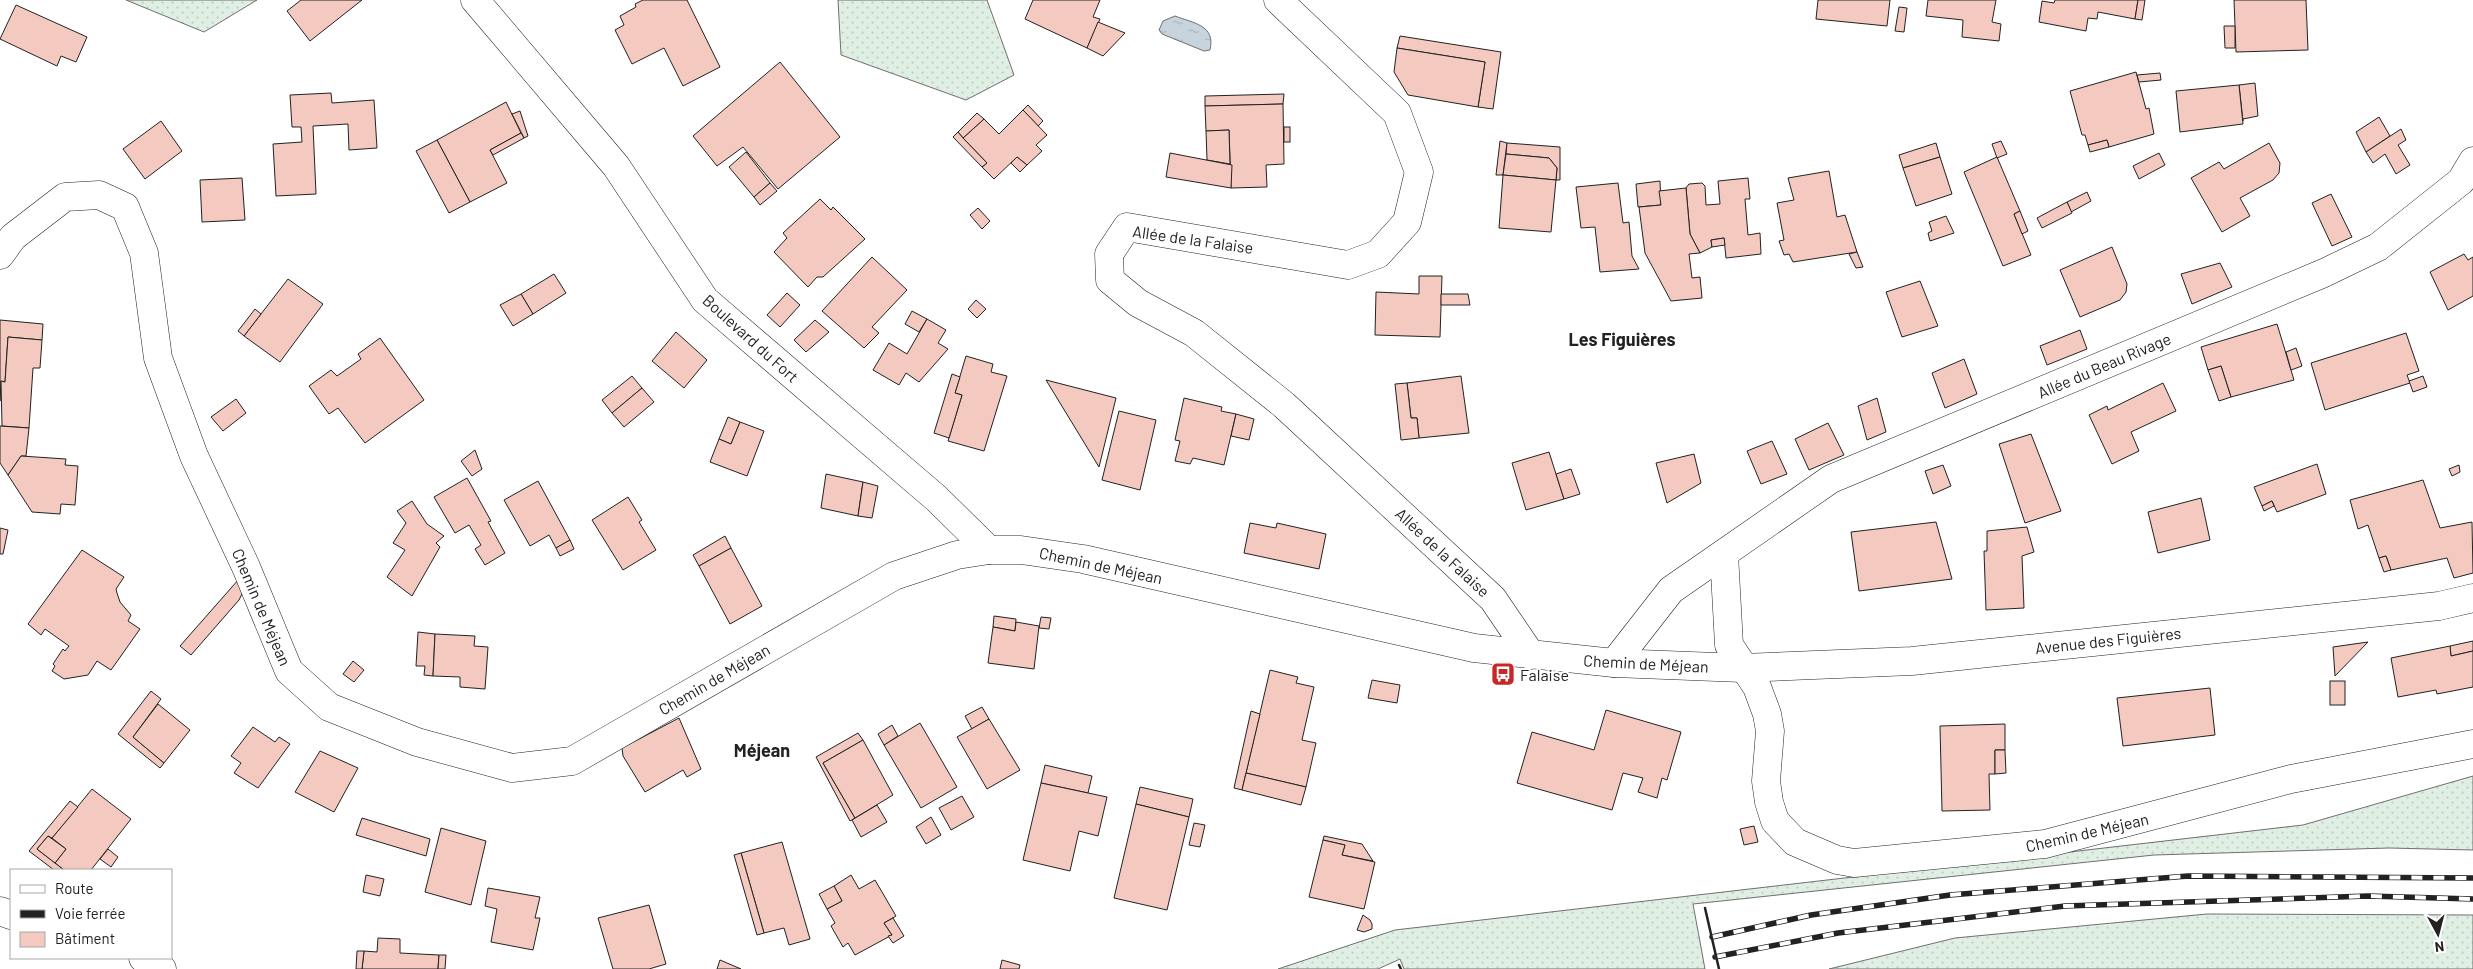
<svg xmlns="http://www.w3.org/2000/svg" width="2473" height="969" viewBox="0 0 2473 969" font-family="Barlow,sans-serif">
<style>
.grass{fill:url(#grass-dots);stroke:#6f6f6f}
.water{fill:url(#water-ripples);stroke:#6f6f6f}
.building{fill:#f3c9c0;stroke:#222}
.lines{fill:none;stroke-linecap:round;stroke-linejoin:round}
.minor-casing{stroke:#222;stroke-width:29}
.minor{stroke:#fff;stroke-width:28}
.rail-casing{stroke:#222;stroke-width:5.5}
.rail{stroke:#fff;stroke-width:4;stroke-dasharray:11;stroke-linecap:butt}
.wall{stroke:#222;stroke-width:2.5}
.labels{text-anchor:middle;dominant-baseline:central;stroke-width:4;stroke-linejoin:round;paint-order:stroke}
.street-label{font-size:16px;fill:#222;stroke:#fff}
.poi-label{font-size:16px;fill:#222;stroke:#fff;text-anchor:start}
.neighbourhood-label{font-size:18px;font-weight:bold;fill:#222;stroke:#fff}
</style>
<defs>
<pattern id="grass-dots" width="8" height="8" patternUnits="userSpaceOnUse" patternTransform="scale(1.25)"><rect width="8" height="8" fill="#e0efe3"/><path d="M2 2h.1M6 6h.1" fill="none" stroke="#c0cdc2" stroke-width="1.8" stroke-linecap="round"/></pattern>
<pattern id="water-ripples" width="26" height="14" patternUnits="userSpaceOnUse" patternTransform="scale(1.25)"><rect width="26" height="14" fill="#c7d3dd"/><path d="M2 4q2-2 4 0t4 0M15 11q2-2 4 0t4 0" fill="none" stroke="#abb5bd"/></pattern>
</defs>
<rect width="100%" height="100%" fill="#fff"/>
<g class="grass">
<polygon points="126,0 257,0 204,32"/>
<polygon points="838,0 987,0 1014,75 966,100 841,55"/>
<polygon points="2473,776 2473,850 2389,848 2154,855 1693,904 1705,969 1404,969 1400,959 1378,969 1278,969 1395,930 2303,825"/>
<polygon points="2207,914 2473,915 2473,969 1829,969 1955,938"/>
</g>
<path class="water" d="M1175,16C1193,23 1216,25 1210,50L1204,51L1162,34L1159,30L1163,21Z"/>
<g class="building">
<polygon points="301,0 362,0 310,41 287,11"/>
<polygon points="643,0 687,0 720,67 683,86 664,48 632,64 615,30 624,25 620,16 636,7 635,4"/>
<polygon points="1033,0 1100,0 1093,17 1100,19 1087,48 1025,19"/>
<polygon points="1818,0 1890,0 1887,26 1816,19"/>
<polygon points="1928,0 1996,0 1992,22 2001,24 1999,41 1962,37 1963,20 1926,16"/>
<polygon points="2055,0 2138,0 2135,19 2098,12 2097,19 2088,18 2086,31 2039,22 2042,1 2054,3"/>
<polygon points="2138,0 2145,0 2142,20 2135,19"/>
<polygon points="2234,0 2306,0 2308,50 2236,52"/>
<polygon points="16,5 87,37 76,62 61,56 57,66 0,39"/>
<polygon points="1899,7 1907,8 1904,32 1895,31"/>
<polygon points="1098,22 1125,33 1103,56 1087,48"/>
<polygon points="2224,26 2235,26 2235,48 2225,48"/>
<polygon points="1400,36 1501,52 1493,109 1478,107 1485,62 1397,48"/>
<polygon points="1397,48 1485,62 1478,107 1408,95 1394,72"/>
<polygon points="780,62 840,137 778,189 743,147 717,166 693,136"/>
<polygon points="2136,72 2146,109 2149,108 2154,134 2109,147 2107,140 2088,145 2085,135 2082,135 2070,91"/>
<polygon points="2160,73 2161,80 2139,82 2137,75"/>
<polygon points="2255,83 2258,116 2243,119 2243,121 2239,85"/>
<polygon points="2239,85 2243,124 2180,132 2176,91"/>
<polygon points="331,93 332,103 374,100 377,148 349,150 348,124 313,126 316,194 276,196 273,144 302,142 301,127 292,127 290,95"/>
<polygon points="1284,94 1283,104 1205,106 1205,96"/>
<polygon points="506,102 521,133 490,150 507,183 470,202 437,140"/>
<polygon points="1283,104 1284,164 1266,165 1267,187 1231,188 1229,130 1206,131 1205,106"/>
<polygon points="1028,105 1043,121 1038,126 1023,110"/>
<polygon points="1023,110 1047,135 1036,145 1042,151 1027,165 1017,157 994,179 982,167 987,163 963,138 984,119 999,134"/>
<polygon points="520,111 528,136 524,138 512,114"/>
<polygon points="977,113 984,119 963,138 958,132"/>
<polygon points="2379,117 2390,136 2366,152 2356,132"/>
<polygon points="161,121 182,151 145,179 123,149"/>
<rect x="1284" y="127" width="6" height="15"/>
<polygon points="2401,129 2406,140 2398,145 2410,165 2396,174 2385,154 2373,163 2366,152"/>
<polygon points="1229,130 1230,164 1207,160 1206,131"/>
<polygon points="958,132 963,138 987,163 982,167 953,137"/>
<polygon points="521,133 524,138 493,155 490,150"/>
<polygon points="437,140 470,202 449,213 416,151"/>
<polygon points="2107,140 2109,147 2090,152 2088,145"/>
<polygon points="1500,141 1507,143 1503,175 1496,175"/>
<polygon points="2001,141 2007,154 1997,158 1992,144"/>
<polygon points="1507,143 1560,147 1560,180 1556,180 1557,168 1549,158 1506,154"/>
<polygon points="1936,143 1940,157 1903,168 1899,155"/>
<polygon points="2269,143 2280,163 2279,173 2273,180 2240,198 2250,216 2222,232 2191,178 2219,162 2224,169"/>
<polygon points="746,152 770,183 754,197 729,167"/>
<polygon points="1170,153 1232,165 1231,188 1166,177"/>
<polygon points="2159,153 2165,165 2139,179 2133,166"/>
<polygon points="1506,154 1549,158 1557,168 1556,180 1503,175"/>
<polygon points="1017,157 1027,165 1020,172 1011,163"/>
<polygon points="1940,157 1952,194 1916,206 1903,168"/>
<polygon points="1997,157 2020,211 2014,214 2031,255 2003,266 1964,172"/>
<polygon points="1829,171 1837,217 1845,215 1857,252 1793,262 1789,254 1784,255 1779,241 1784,240 1777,203 1794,200 1788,178"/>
<polygon points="1503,175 1556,180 1551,232 1499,228"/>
<polygon points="242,178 245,220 202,222 200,180"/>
<polygon points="1748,178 1750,199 1745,199 1748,235 1760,233 1761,254 1726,258 1724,238 1711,240 1712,247 1700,253 1690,234 1686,188 1689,184 1702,183 1705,186 1706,205 1720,204 1718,181"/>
<polygon points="1660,181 1661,205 1638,207 1636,184"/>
<polygon points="770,183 777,191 760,205 754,197"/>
<polygon points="1618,183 1623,223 1629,222 1632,256 1639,269 1600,272 1595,227 1581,228 1576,187"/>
<polygon points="1686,188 1690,234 1700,253 1689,254 1692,278 1700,277 1702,298 1671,301 1645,253 1639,207 1661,205 1659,191"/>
<polygon points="2087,192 2091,201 2071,212 2067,202"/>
<polygon points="2331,194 2352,237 2332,246 2312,203"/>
<polygon points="820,199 831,210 833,207 865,239 823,277 817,277 808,287 774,252 787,238 783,233"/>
<polygon points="2067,202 2072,213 2042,228 2037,218"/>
<polygon points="978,208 990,221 982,229 970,215"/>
<polygon points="2020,211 2028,231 2022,234 2014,214"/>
<polygon points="1946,216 1954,233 1930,241 1928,233 1932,231 1929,222"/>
<polygon points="1724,238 1725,245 1712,247 1711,240"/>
<polygon points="2112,247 2127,284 2126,292 2120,300 2080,317 2060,270"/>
<polygon points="1857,252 1863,267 1856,268 1849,254"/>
<polygon points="2464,254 2468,260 2473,257 2473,296 2448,310 2430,272"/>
<polygon points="872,257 907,290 872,327 879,333 864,348 822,311"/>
<polygon points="2220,263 2232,287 2192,304 2181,274"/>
<polygon points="554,274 566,293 533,314 521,294"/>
<polygon points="1419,276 1442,276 1440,337 1375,335 1376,292 1419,294"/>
<polygon points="288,279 323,304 280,362 244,336"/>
<polygon points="1920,281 1938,326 1902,337 1886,292"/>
<polygon points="787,293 800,305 780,327 767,315"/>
<polygon points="521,294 533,314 513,326 500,305"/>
<polygon points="1441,294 1468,294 1470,305 1441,305"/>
<polygon points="976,300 986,309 977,318 968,309"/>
<polygon points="255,309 261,314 244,336 238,331"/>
<polygon points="912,311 927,319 919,332 905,324"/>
<polygon points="927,319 946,330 938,343 948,349 919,382 906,373 899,385 873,370 889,343 907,354"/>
<polygon points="0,320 43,324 42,340 8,337 5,382 1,381 0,401"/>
<polygon points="815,320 829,332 806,352 794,340"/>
<polygon points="2277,324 2294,380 2231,397 2221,366 2208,370 2201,347"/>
<polygon points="2080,330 2087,349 2047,365 2040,346"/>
<polygon points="676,332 707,360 684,388 652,361"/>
<polygon points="2406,333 2419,371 2407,375 2410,383 2325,410 2311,363"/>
<polygon points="8,337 42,340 40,368 33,368 29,428 2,426 1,381 5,382"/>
<polygon points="380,338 424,400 365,443 338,408 329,414 309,386 331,370 337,376 361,359 358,354"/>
<polygon points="2296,348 2302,366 2291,370 2286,352"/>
<polygon points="966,356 993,364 991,372 1007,376 984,451 948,441 962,395 955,393"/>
<polygon points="1964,359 1977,394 1945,408 1932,373"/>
<polygon points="2221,366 2231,397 2219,401 2208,370"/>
<polygon points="952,374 960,377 955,393 962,395 949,438 934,433"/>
<polygon points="632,376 642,388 612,413 602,400"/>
<polygon points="1461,376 1469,433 1419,438 1417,418 1411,418 1407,383"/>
<polygon points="2423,376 2427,387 2413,392 2409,381"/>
<polygon points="1046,380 1116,398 1099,467"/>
<polygon points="1407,383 1411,418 1417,418 1419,438 1401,440 1395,384"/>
<polygon points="2163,383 2176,411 2131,432 2139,451 2112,464 2089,415 2107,406 2108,410"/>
<polygon points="642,388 654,402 624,427 612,413"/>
<polygon points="1184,398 1222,407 1221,411 1236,414 1224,465 1193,458 1190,464 1175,461 1180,441 1175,440"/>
<polygon points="1877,398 1886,432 1867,440 1858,406"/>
<polygon points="236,399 246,413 223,431 211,417"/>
<polygon points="1119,411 1156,420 1140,490 1102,480"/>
<polygon points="1236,414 1254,419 1249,440 1231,436"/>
<polygon points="728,417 740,422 731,444 719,439"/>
<polygon points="740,422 764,431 747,476 710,462 719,439 731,444"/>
<polygon points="1828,423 1844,455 1809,470 1795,439"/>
<polygon points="0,426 29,428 26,456 21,456 8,475 0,463"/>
<polygon points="2031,434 2061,511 2025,523 1999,444"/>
<polygon points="1772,441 1787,474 1761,484 1747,451"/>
<polygon points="475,450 482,469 472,476 461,461"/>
<polygon points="1549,452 1564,499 1526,510 1512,463"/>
<polygon points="1694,454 1701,483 1667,503 1656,463"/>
<polygon points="21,456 66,459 65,465 78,466 75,505 61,504 60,514 32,512 8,475"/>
<polygon points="2317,464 2326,494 2277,512 2272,501 2262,506 2254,487"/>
<polygon points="1943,465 1951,486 1933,494 1925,471"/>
<polygon points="2459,465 2460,472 2452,476 2449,469"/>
<polygon points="1571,469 1580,494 1564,499 1556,474"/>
<polygon points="826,474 863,482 858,516 821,508"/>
<polygon points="467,478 491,521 488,522 505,553 485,565 475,549 481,545 469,525 455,533 434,497"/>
<polygon points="2423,480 2440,528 2472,522 2473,573 2454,578 2447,558 2391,570 2386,556 2379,558 2368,525 2358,529 2350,500"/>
<polygon points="538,481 570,540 556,548 549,535 530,546 504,500"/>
<polygon points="863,482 878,486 872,518 858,516"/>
<polygon points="628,497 642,520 639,522 656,550 623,570 592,520"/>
<polygon points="2201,498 2210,540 2158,553 2148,512"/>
<polygon points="412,501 427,524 444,536 436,543 440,547 412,596 387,577 405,550 393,543 406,523 397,511"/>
<polygon points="2272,501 2274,506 2264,511 2262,506"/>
<polygon points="1936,522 1952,579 1859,591 1851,532"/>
<polygon points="1250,523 1276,528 1277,523 1326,534 1319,569 1244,553"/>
<polygon points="2027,527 2034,552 2022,556 2024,608 1986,610 1984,551 1987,551 1987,531"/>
<polygon points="0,528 8,530 3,554 0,554"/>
<polygon points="725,536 731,548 699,566 693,555"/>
<polygon points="570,540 574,549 560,556 556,548"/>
<polygon points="731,548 762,606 730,624 699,566"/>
<polygon points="82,550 124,577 116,589 117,593 120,602 131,615 128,621 140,629 111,670 97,661 88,675 64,679 52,671 55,666 53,664 63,649 65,651 69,646 45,629 41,635 28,624"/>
<polygon points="2386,556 2391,570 2384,572 2379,558"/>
<polygon points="239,579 244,590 239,600 191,655 180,646"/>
<polygon points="994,616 1016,619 1015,631 993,627"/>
<polygon points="1041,617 1051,618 1049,629 1039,628"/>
<polygon points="1016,622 1039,626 1034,669 988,663 993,627 1015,631"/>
<polygon points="418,632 435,634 433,676 424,675 425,666 416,666"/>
<polygon points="435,634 475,636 474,646 488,647 485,689 460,687 460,677 433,676"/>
<polygon points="2473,641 2473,651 2451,656 2450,646"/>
<polygon points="2368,642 2335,676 2333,647"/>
<polygon points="2450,646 2451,656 2473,651 2473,687 2437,694 2436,690 2398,697 2391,658"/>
<polygon points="353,661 364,670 354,682 343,674"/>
<polygon points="1270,670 1298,677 1296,683 1314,687 1302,740 1316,743 1306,787 1246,773"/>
<polygon points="1372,680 1400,685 1397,703 1368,698"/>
<rect x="2330" y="681" width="15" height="24"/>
<polygon points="2210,688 2215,735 2123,746 2117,698"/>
<polygon points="151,691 161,699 133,737 164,763 160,768 118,734"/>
<polygon points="158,704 190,730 164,763 133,737"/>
<polygon points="982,707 989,719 972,729 965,716"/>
<polygon points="1606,710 1681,732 1667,780 1662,778 1657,798 1638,792 1643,778 1623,773 1612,810 1517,783 1532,732 1594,750"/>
<polygon points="1251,711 1260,714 1242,790 1234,788"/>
<polygon points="679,718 701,769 687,777 683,770 645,792 623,756 622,748"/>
<polygon points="989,719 1020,770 987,789 957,737"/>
<polygon points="920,723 957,787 921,808 884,745"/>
<polygon points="2005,724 2005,750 1995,750 1995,774 1989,774 1990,810 1942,811 1940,726"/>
<polygon points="892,725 898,736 884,745 878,734"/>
<polygon points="253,727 275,742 279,737 290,744 258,788 234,773 241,763 231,756"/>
<polygon points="858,733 863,740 823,763 855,818 850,821 816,757"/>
<polygon points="863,740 893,795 855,818 823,763"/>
<polygon points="1995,750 2005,750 2006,773 1995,774"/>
<polygon points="320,751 358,768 334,812 295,792"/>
<polygon points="1045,765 1092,776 1088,793 1041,783"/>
<polygon points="1246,773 1306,787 1301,805 1242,790"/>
<polygon points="1041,783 1107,797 1098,836 1079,831 1070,871 1023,860"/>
<polygon points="1140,787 1193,799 1189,817 1136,804"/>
<polygon points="92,789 131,819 91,870 64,870 55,863 66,849 52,838"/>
<polygon points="962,796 974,817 951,830 939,808"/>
<polygon points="70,801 78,807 52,838 48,836 37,849 64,870 54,870 29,851"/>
<polygon points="1136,804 1189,817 1167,910 1114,898"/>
<polygon points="877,805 887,822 861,837 852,820"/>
<polygon points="931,817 941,835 926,844 916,827"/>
<polygon points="362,818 430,839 426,856 356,835"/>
<polygon points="1194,823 1205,825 1200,847 1189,845"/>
<polygon points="1754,826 1758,842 1744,845 1740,829"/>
<polygon points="441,828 486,841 471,905 425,892"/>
<polygon points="48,836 66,849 55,863 37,849"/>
<polygon points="1324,836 1362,844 1373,861 1342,855 1345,845 1323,840"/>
<polygon points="1323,840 1345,845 1342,855 1375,862 1364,909 1309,897"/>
<polygon points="782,842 810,939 789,945 784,928 764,933 741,853"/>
<polygon points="108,849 118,857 111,867 100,859"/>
<polygon points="741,853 764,933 757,935 734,855"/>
<polygon points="366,875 384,879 380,896 363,892"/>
<polygon points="851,875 859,889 875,880 896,916 884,923 892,935 855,955 848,943 843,947 831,926 835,923 827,909 842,901 834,886"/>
<polygon points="834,886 842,901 827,909 819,894"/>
<polygon points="488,888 540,897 535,918 540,918 533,950 491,942 497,909 485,906"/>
<polygon points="649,905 666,964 649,969 613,969 598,918"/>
<polygon points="1363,915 1370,920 1372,924 1372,929 1364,932 1357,930"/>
<polygon points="893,918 904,936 893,943 888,936 892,935 884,923"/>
<polygon points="378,938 400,939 400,953 439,955 438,969 362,969 364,951 377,952"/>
<polygon points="357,951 364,951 362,969 356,969"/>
<polygon points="439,955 446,955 445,969 438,969"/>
<polygon points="720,960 741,969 717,969"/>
<polygon points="1002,960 1020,965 1019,969 1000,969"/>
</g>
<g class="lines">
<g class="minor-casing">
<g id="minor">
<polyline points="475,0 616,166 705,300 936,498 989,550"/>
<polyline points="1278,0 1397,113 1419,172 1407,222 1378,254 1348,265 1127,227 1109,254 1110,280 1138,303 1194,333 1284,405 1493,599 1531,655"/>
<polyline points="0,255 13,237 65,197 99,195 125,207 144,253 158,358 194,456 246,567 289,671 329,707 417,742 512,768 572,761 894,576 957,555 989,550 1021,550 1083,559 1474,648 1614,663 1742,668 1912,661 2439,606 2473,598"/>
<polyline points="1724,554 1729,645 1757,687 1767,714 1770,731 1766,781 1769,802 1775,821 1795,842 1837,860 1854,863 2045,844 2291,779 2473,744"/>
<polyline points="1614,663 1671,590 1831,479 2324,273 2378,247 2461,181 2473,161"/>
<polyline points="0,911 11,915"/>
<polyline points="143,958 162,969"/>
</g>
</g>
<use href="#minor" class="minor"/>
<g class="rail-casing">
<g id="rail">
<polyline points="1712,937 1811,915 1950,895 2188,876 2473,878"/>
<polyline points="1715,957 1838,933 2065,906 2368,896 2473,899"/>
</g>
</g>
<use href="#rail" class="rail"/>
<g class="wall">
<polyline points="1705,908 1719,969"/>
<polyline points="1399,965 1401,969"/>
</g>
</g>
<defs>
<g id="bus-square" transform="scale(1.25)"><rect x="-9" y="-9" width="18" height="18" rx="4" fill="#c62828" stroke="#fff"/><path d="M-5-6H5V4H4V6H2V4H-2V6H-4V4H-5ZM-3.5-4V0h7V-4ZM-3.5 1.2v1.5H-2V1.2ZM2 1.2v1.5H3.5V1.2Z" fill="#fff"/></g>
</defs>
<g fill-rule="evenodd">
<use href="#bus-square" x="1503" y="674"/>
</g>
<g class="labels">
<g class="street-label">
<text transform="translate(1193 239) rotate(8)">Allée de la Falaise</text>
<text transform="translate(751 338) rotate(42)">Boulevard du Fort</text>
<text transform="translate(2104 365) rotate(-23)">Allée du Beau Rivage</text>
<text transform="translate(1443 552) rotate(43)">Allée de la Falaise</text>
<text transform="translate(1101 565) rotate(12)">Chemin de Méjean</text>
<text transform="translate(262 607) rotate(67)">Chemin de Méjean</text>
<text transform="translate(2108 640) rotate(-6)">Avenue des Figuières</text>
<text transform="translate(1646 663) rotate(3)">Chemin de Méjean</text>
<text transform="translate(714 679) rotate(-30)">Chemin de Méjean</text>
<text transform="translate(2087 832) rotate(-13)">Chemin de Méjean</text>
</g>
<g class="poi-label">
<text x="1520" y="674">Falaise</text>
</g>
<g class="neighbourhood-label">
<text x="1622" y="339">Les Figuières</text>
<text x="762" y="750">Méjean</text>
</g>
</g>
<rect x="10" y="869" width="162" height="90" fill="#ffffff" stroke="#a7a7a7"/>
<rect x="20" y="885" width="25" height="8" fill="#ffffff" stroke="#a7a7a7"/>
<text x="55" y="894" font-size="15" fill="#222222">Route</text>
<rect x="20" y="910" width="25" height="8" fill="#222222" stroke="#a7a7a7"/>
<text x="55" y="919" font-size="15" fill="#222222">Voie ferrée</text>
<rect x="20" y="932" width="25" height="15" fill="#f3c9c0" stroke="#a7a7a7"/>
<text x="55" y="944" font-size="15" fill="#222222">Bâtiment</text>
<g transform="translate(2438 934) rotate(173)" stroke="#ffffff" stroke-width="4" paint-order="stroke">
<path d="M0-4L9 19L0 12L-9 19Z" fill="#222222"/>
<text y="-8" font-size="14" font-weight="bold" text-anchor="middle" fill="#222222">N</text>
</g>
</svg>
